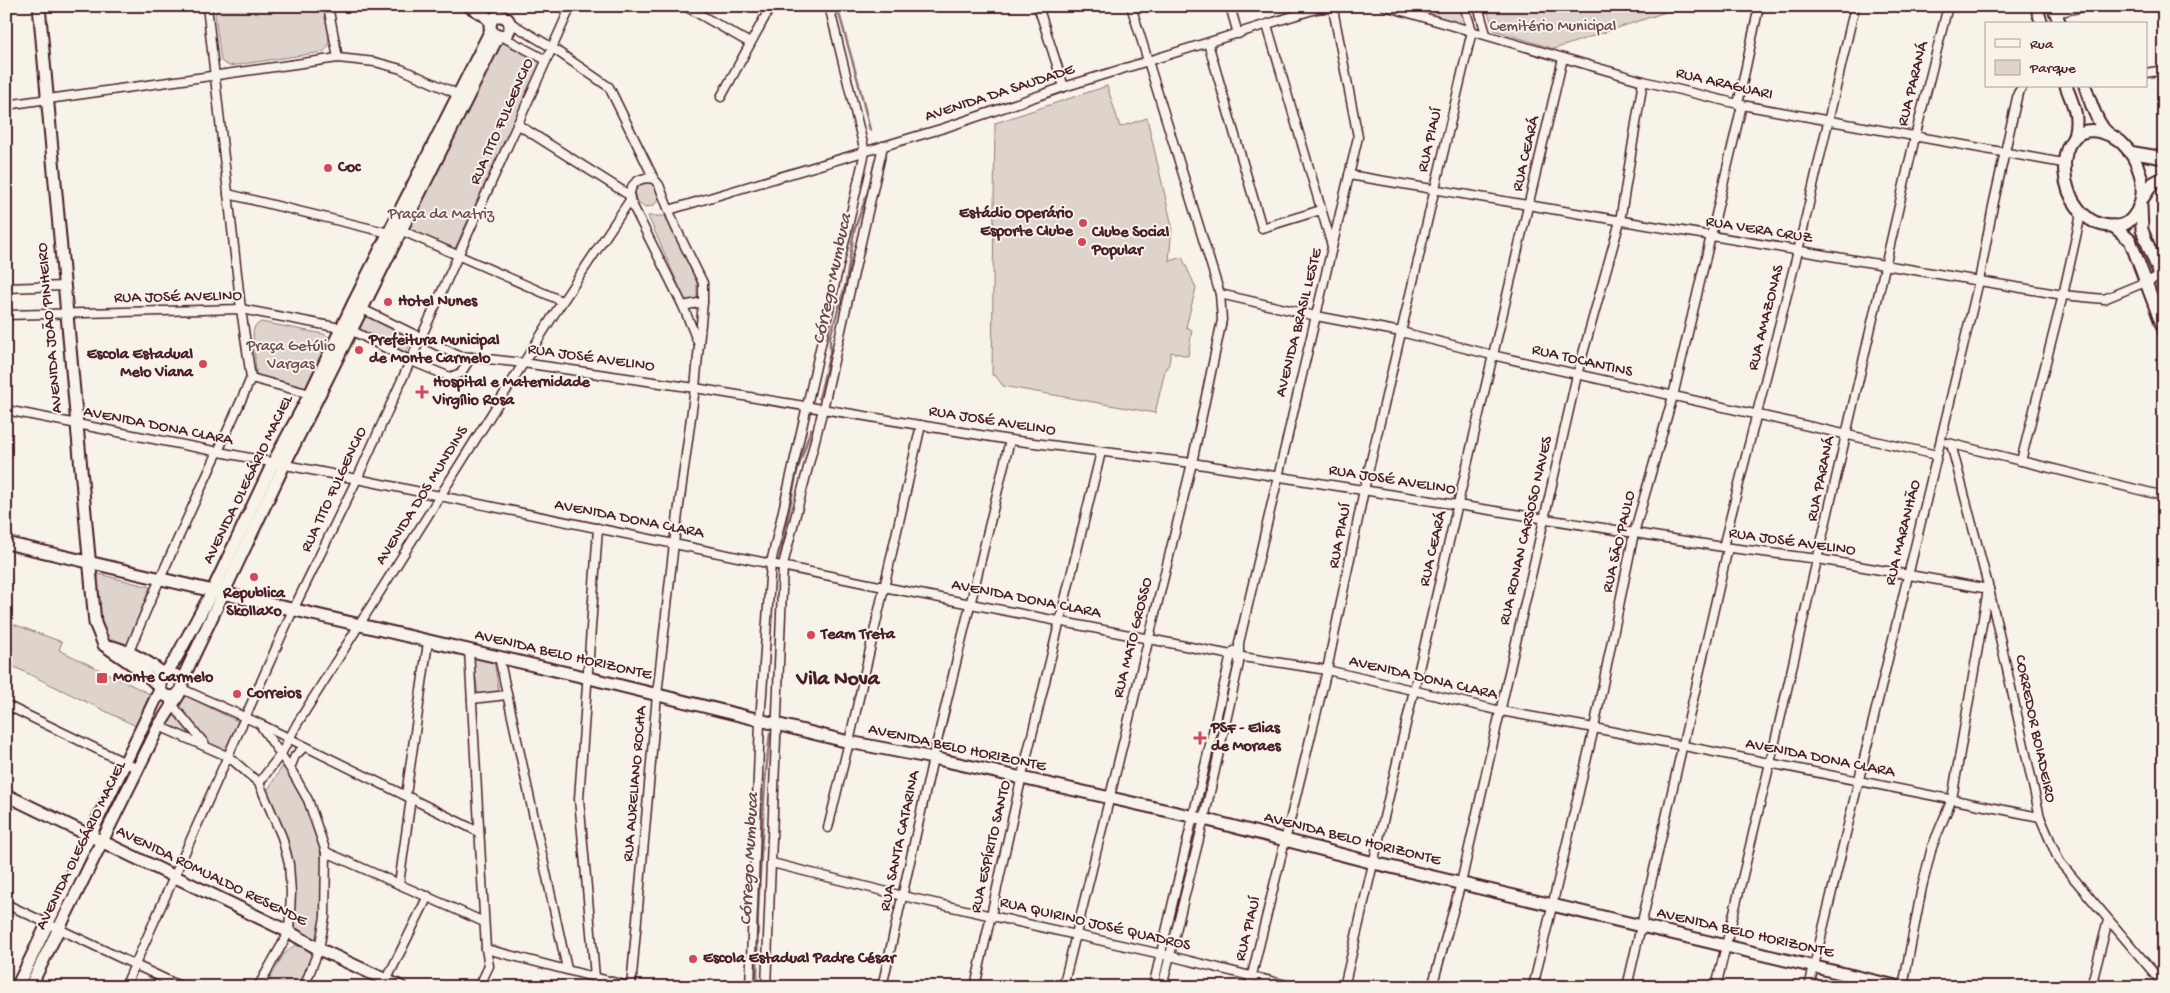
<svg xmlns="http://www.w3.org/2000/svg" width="2170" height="993" viewBox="0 0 2170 993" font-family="'Gochi Hand',sans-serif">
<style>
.green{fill:#ded4cc;stroke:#947a7c}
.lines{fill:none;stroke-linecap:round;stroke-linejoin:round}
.stream{stroke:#8e7275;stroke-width:2.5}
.street-casing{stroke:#4a1f2b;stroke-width:11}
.secondary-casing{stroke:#4a1f2b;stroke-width:15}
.street{stroke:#f7f3e8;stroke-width:8}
.secondary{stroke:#f7f3e8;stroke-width:11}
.poi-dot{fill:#d1495b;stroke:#f7f3e8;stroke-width:2}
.labels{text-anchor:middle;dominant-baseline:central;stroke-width:4;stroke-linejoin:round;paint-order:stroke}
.park-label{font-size:16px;fill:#6f4c53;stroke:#f7f3e8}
.street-label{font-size:16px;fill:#4a1f2b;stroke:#f7f3e8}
.poi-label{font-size:16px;font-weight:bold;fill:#4a1f2b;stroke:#f7f3e8;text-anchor:start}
.water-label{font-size:18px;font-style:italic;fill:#6c4950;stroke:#f7f3e8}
.district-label{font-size:21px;font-weight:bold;fill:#4a1f2b;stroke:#f7f3e8}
</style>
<rect width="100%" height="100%" fill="#f7f3e8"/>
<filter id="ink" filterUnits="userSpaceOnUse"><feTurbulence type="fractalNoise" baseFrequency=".02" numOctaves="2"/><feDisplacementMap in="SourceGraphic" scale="10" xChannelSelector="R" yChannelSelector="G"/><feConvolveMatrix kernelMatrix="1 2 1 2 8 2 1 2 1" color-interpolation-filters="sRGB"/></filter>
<g filter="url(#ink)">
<g class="green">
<polygon points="322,6 325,9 329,36 328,47 323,52 229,66 221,61 215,15 220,7"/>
<polygon points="1402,6 1459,6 1465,25"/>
<polygon points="1486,6 1684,6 1554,49 1494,30"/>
<polygon points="502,42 540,61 539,67 455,248 451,248 406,229 497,45"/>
<polygon points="1107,86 1120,127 1147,118 1172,226 1169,261 1182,257 1196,288 1186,327 1192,330 1188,356 1171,352 1168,368 1166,367 1155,413 1003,386 996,376 992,375 995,123"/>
<circle cx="647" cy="195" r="12"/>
<polygon points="648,216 665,216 697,282 697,300 686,302"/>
<polygon points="363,312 414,336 405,355 354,329"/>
<polygon points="261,322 324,334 330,338 331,344 310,384 306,388 262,378 256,373 253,332 255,326"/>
<polygon points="99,574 150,587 127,648 107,641 101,624 97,581"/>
<polygon points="6,613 13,624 62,642 59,650 150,694 136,726 6,663"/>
<polygon points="473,657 494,661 499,692 478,695"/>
<polygon points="183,694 239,722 224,752 208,743 176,705"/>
<polygon points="173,711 195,737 166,725"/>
<path d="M283,765C315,808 327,857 322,910C321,920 322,932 315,940L294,928L295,905L291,851L266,793Z"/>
<polygon points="295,945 305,948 313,954 299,987 265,987 284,954"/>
</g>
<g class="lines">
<g class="stream">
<polyline points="837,6 858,81 870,130"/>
<polyline points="819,398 830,353 830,337 846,283 854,231 870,186 874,165"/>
<polyline points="779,562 797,471 811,429"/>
<polyline points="757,987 758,911 765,782 770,733"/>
</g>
<g class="street-casing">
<g id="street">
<polyline points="207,6 241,309 251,378"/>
<polyline points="328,6 338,58"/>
<polyline points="685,6 750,43"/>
<polyline points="1038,6 1064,87"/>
<polyline points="1230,6 1238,34"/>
<polyline points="1385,6 1643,81 1742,105 2063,163"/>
<polyline points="1478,6 1486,34"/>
<polyline points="2056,13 2088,6"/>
<polyline points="509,22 551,47 609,87 654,179"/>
<polyline points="1267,25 1332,246"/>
<polyline points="501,36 546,60"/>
<polyline points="1208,43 1262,228 1321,210"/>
<polyline points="2146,73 2164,70"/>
<polyline points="721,97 771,6"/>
<polyline points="1738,104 1759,6"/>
<polyline points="6,105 338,58 375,62 401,69 462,96"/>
<polyline points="517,124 629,195"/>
<polyline points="1349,175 2063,295 2104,299 2160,276"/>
<polyline points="228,194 389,233"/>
<polyline points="669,210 944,128 1064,87 1316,9 1337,7"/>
<polyline points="398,229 562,301"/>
<polyline points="6,288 64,286"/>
<polyline points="1220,294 1316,316 1401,332 1492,355 1937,455"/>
<polyline points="683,306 703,302"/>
<polyline points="360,308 459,356 471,357"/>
<polyline points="6,315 241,309 351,330 409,360 450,377 461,373 471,357 523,363 695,388 1010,440 1192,463 1723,547 1818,559 1989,589"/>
<polyline points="251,378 314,395"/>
<polyline points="6,410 357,479 884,587 1236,656 1327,670 1501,711 1594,728 2040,817"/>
<polyline points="1948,443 2164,496"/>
<polyline points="1951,444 1989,589 2040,817 2059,861 2164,985"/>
<polyline points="2021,461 2063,295 2080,219 2079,211"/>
<polyline points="1723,547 1798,251 1855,6"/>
<polyline points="469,650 486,949 489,966 479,987"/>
<path d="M129,652C166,559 211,470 251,378"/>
<polyline points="499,657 567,969"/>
<polyline points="182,689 260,724 479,832"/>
<polyline points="472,699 507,695"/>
<polyline points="170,702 204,743"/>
<polyline points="6,705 138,769"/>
<polyline points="159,726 229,757 259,783 282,837 289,864 291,893 289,932 258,987"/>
<polyline points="261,726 290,768 308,800 326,852 325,917 319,949 304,987"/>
<polyline points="290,768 295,756 304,747"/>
<polyline points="259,783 281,754 297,724 553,316 630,200"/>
<polyline points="406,795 428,642"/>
<polyline points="828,828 849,742 921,425"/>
<polyline points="326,852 484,922"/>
<polyline points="772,863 903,896 1170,956 1295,987"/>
<polyline points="399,884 411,798"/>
<polyline points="6,904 182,987"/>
<polyline points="486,949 632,987"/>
<polyline points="595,977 579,799 598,528"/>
<polyline points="125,987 293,610 357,479 571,6"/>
<polyline points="383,987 428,896"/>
<path d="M631,987L657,695L674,543L695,388L703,302V283L675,226L659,185L654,179C639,176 628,184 630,200L683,306L699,345"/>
<polyline points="750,987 760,722 771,563 865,152 829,6"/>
<polyline points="766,987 783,565 823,409 883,146"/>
<polyline points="882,987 933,758 1010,440"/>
<polyline points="975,987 1021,780 1101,452"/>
<polyline points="1063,987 1192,463 1222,320 1220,294 1131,6"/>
<polyline points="1153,987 1231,655 1234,651"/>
<polyline points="1162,987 1204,819 1239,663 1239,643 1358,137 1333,9 1336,6"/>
<polyline points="1249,987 1327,670 1364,490 1472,31 1464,6"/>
<polyline points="1344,987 1563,58"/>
<polyline points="1432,987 1461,883 1577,375 1620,221 1643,81"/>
<polyline points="1533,987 1594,728 1634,533 1673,396 1742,105"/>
<polyline points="1627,987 1728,548"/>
<polyline points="1716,987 1770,763 1915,137 1948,6"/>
<polyline points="1809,987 1979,281 1993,206 2018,93 2023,86"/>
<polyline points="1903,987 1922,887 1932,847 1952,799 1988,589"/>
<polyline points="2091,987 2108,920"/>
</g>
</g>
<g class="secondary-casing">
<g id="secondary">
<polyline points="39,6 95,623 104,645 142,671 159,686"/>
<polyline points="469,6 484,15 491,22"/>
<polyline points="2036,6 2042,24"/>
<polyline points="2053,6 2060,24"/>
<circle cx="500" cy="26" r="10"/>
<path d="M2066,86C2074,107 2080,117 2073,139"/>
<path d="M2085,86C2090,100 2094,116 2103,128C2108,135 2115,137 2121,142C2139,159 2149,188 2137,211C2131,221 2126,226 2114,226C2053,228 2045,107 2109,135"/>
<polyline points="2129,152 2164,158"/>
<polyline points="2143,198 2153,183 2164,177"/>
<polyline points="2141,206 2142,230 2164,285"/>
<polyline points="2113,226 2130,240 2164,330"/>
<polyline points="6,543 589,678 849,742 933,758 1204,819 1374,863 1900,987"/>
<path d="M113,647C132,653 150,662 165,676"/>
<polyline points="167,675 175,675 182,680 182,689 176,696 169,697 164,695 160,690 160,681 175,660 212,592 273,463 310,394 353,304 491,30"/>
<polyline points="182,680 284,465 498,36"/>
<polyline points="6,795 289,932 319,949 401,987"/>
<polyline points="17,987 160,690"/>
<polyline points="30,987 159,726 179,694"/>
</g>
</g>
<use href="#street" class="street"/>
<use href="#secondary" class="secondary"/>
</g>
</g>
<g class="poi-dot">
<circle cx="328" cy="168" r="5"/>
<circle cx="1083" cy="223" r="5"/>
<circle cx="1082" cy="242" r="5"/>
<circle cx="388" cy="302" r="5"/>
<circle cx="359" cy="350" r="5"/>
<circle cx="203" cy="364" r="5"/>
<path d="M419.5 384.5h5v5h5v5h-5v5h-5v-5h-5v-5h5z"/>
<circle cx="254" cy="577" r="5"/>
<circle cx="811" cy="635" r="5"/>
<rect x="96" y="672" width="12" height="12" rx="2.5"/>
<circle cx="237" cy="694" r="5"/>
<path d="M1197.5 730.5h5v5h5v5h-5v5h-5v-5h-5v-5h5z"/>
<circle cx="693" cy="959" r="5"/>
</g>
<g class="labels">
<g class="park-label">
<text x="1553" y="27">Cemitério Municipal</text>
<text x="441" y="215">Praça da Matriz</text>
<text x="291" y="347">Praça Getúlio<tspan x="291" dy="18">Vargas</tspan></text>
</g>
<g class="street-label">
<text transform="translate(1914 84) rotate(-76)">RUA PARANÁ</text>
<text transform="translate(1724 85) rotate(13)">RUA ARAGUARI</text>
<text transform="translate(1000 94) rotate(-18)">AVENIDA DA SAUDADE</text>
<text transform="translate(503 122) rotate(-66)">RUA TITO FULGENCIO</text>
<text transform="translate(1431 140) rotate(-77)">RUA PIAUÍ</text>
<text transform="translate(1527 154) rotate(-77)">RUA CEARÁ</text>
<text transform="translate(1759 231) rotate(9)">RUA VERA CRUZ</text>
<text transform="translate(178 298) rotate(-1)">RUA JOSÉ AVELINO</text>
<text transform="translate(1767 318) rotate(-76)">RUA AMAZONAS</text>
<text transform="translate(1300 323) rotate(-76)">AVENIDA BRASIL LESTE</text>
<text transform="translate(51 328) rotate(-95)">AVENIDA JOÃO PINHEIRO</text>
<text transform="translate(591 359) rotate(8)">RUA JOSÉ AVELINO</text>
<text transform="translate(1582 362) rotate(13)">RUA TOCANTINS</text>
<text transform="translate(992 422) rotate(9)">RUA JOSÉ AVELINO</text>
<text transform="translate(158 427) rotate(11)">AVENIDA DONA CLARA</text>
<text transform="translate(1822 479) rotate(-78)">RUA PARANÁ</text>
<text transform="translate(249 480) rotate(-64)">AVENIDA OLEGÁRIO MACIEL</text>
<text transform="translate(1392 481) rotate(9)">RUA JOSÉ AVELINO</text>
<text transform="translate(335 490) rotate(-65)">RUA TITO FULGENCIO</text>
<text transform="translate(423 496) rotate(-58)">AVENIDA DOS MUNDINS</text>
<text transform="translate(629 520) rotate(11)">AVENIDA DONA CLARA</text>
<text transform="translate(1527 531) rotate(-77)">RUA RONAN CARSOSO NAVES</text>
<text transform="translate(1904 533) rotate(-76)">RUA MARANHÃO</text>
<text transform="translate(1341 536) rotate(-79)">RUA PIAUÍ</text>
<text transform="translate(1620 542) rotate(-77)">RUA SÃO PAULO</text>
<text transform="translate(1792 543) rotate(8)">RUA JOSÉ AVELINO</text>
<text transform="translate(1434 549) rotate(-77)">RUA CEARÁ</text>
<text transform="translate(1026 600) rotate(11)">AVENIDA DONA CLARA</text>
<text transform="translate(1134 638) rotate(-76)">RUA MATO GROSSO</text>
<text transform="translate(563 656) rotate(13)">AVENIDA BELO HORIZONTE</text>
<text transform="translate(1423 679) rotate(13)">AVENIDA DONA CLARA</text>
<text transform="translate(2034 729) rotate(78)">CORREDOR BOIADEIRO</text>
<text transform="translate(957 749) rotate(12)">AVENIDA BELO HORIZONTE</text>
<text transform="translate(1820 759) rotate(11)">AVENIDA DONA CLARA</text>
<text transform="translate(636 784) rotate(-85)">RUA AURELIANO ROCHA</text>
<text transform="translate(1352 840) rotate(14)">AVENIDA BELO HORIZONTE</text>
<text transform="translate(901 841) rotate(-78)">RUA SANTA CATARINA</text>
<text transform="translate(82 846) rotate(-64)">AVENIDA OLEGÁRIO MACIEL</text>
<text transform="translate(992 847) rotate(-77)">RUA ESPÍRITO SANTO</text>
<text transform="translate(211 877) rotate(26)">AVENIDA ROMUALDO RESENDE</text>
<text transform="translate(1095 925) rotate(13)">RUA QUIRINO JOSÉ QUADROS</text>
<text transform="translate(1249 929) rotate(-76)">RUA PIAUÍ</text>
<text transform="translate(1745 934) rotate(13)">AVENIDA BELO HORIZONTE</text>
</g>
<g class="poi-label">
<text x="338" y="168">Coc</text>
<text x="1073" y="214" text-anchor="end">Estádio Operário<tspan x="1073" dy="18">Esporte Clube</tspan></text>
<text x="1092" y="233">Clube Social<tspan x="1092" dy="18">Popular</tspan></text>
<text x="398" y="302">Hotel Nunes</text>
<text x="369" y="341">Prefeitura Municipal<tspan x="369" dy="18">de Monte Carmelo</tspan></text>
<text x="193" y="355" text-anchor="end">Escola Estadual<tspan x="193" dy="18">Melo Viana</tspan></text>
<text x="433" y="383">Hospital e Maternidade<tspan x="433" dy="18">Virgílio Rosa</tspan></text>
<text x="254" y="594" text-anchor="middle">Republica<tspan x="254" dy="18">Skollaxo</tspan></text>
<text x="821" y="635">Team Treta</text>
<text x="113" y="678">Monte Carmelo</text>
<text x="247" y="694">Correios</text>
<text x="1211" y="729">PSF - Elias<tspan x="1211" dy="18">de Moraes</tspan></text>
<text x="703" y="959">Escola Estadual Padre César</text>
</g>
<g class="water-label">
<text transform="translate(833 279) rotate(-78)">Córrego Mumbuca</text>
<text transform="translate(750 859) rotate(-87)">Córrego Mumbuca</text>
</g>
<g class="district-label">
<text x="838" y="680">Vila Nova</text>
</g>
</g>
<rect width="2170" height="993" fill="none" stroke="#f7f3e8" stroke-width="25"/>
<rect x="12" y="12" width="2145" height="968" fill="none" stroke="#4a1f2b" stroke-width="2" filter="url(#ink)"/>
<rect x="1985" y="22" width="162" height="65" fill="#f7f3e8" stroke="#b29e9c"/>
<rect x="1995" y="39" width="25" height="8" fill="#f7f3e8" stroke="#b29e9c"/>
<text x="2030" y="48" font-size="15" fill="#4a1f2b">Rua</text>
<rect x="1995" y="60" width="25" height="15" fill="#ded4cc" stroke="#b29e9c"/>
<text x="2030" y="72" font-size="15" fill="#4a1f2b">Parque</text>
</svg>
